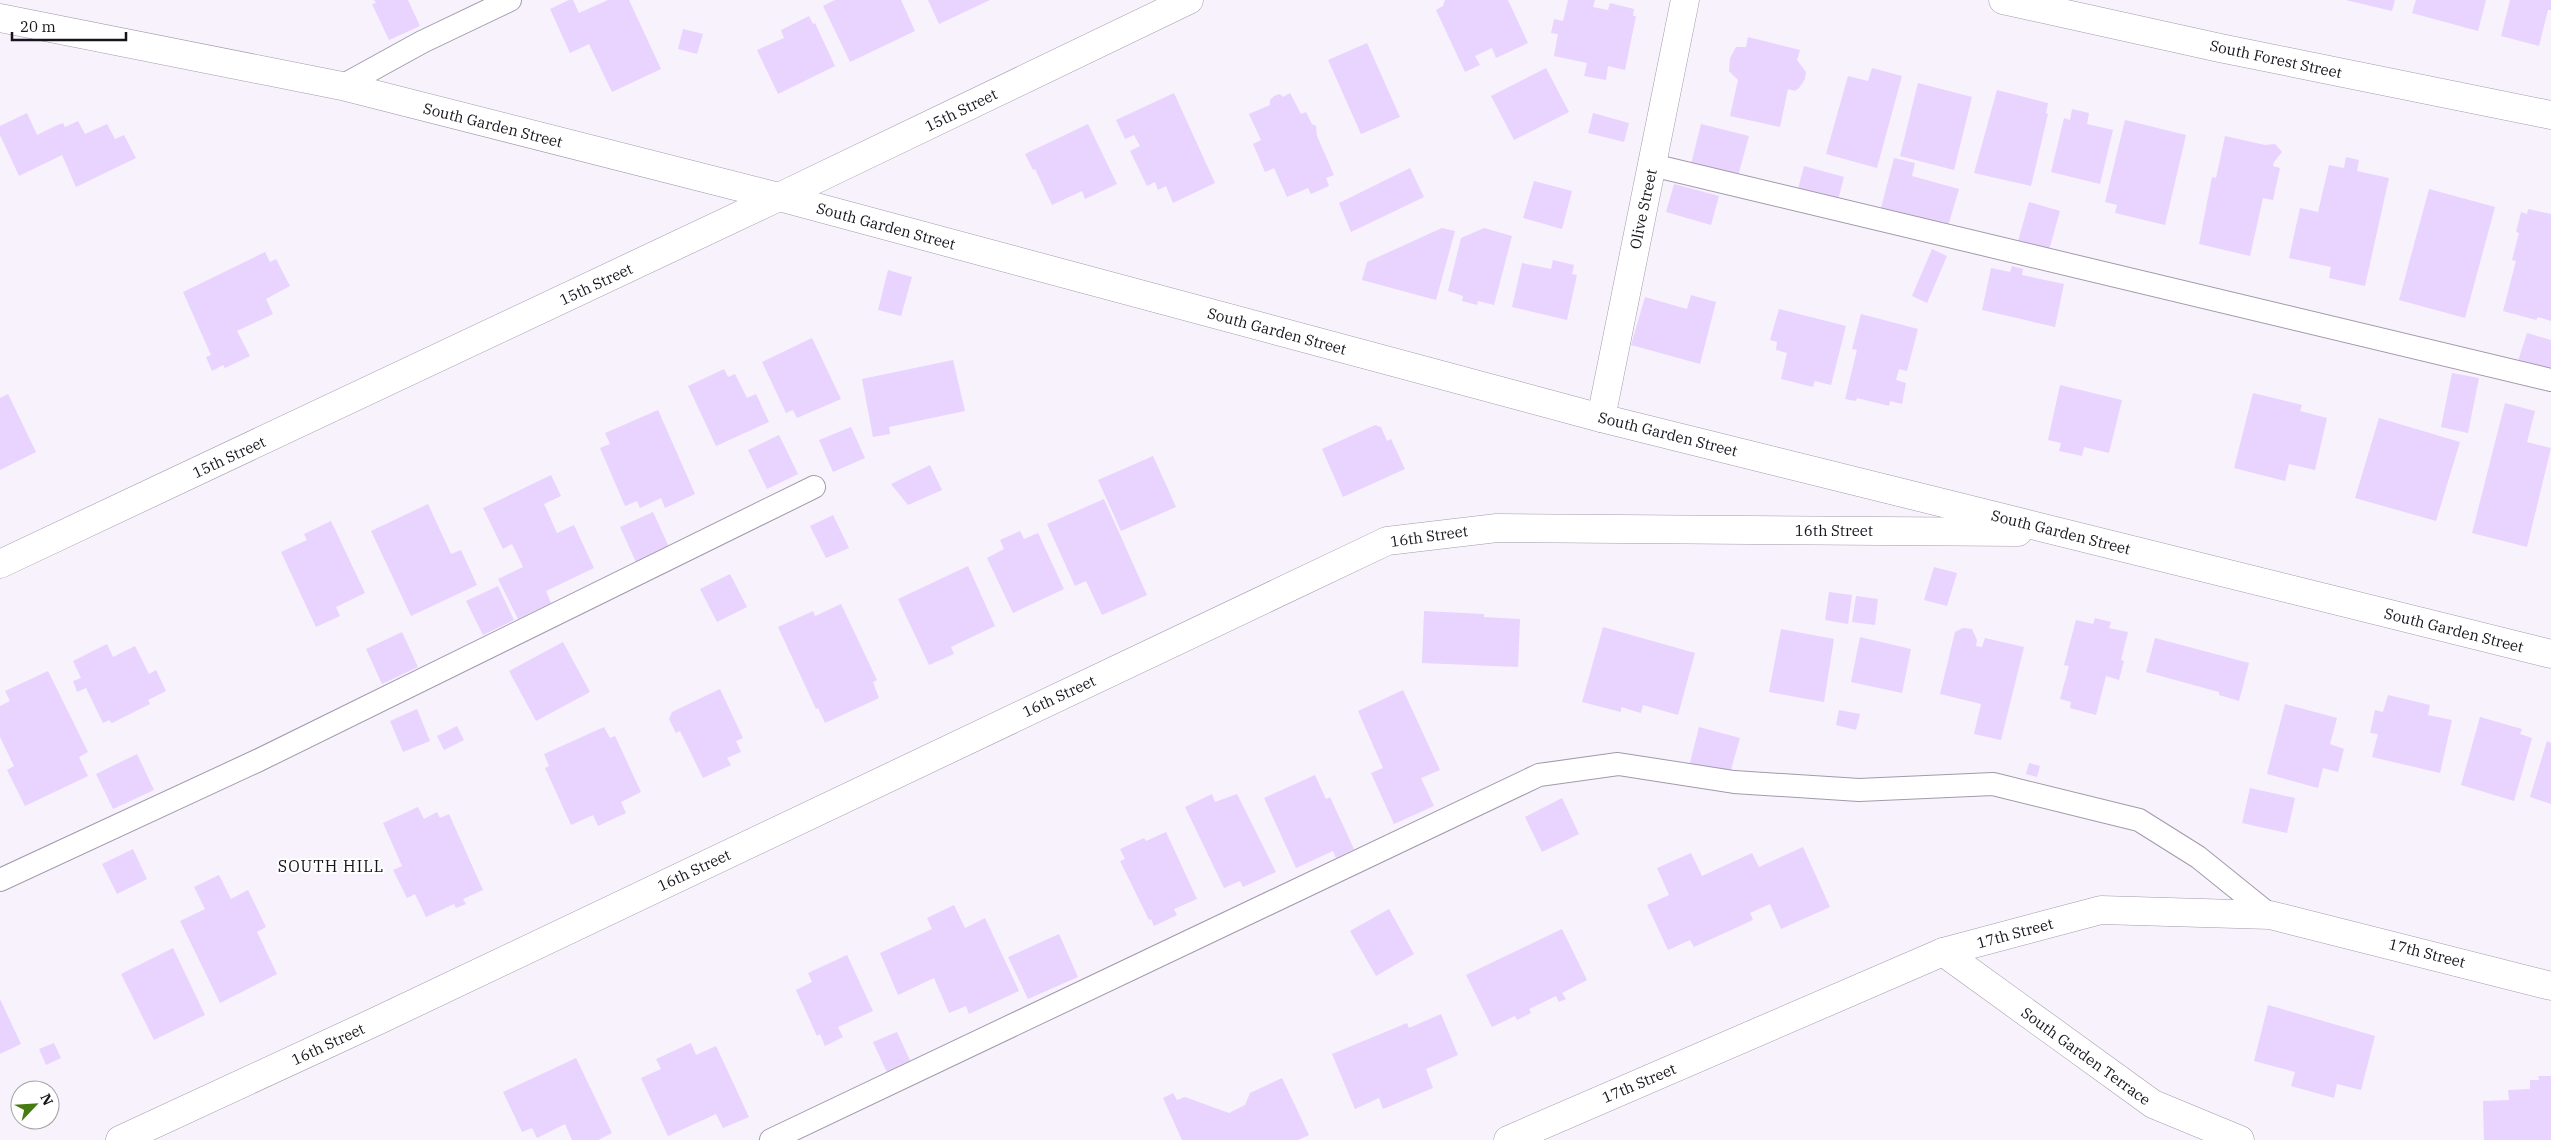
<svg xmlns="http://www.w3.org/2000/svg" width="2551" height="1140" viewBox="0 0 2551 1140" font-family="'IBM Plex Serif',serif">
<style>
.building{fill:#e8d4fe}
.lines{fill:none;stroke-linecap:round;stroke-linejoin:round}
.lane-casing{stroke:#a29aab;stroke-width:24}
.street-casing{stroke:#a29aab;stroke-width:29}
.lane{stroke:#fff;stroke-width:22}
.street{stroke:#fff;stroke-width:28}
.labels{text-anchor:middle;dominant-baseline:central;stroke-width:4;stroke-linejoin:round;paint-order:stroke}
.street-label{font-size:15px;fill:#17141b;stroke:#fff}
.neighbourhood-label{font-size:16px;letter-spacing:1px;fill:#17141b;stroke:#fff}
</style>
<rect width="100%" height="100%" fill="#f8f2fd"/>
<g class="building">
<polygon points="374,0 408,0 420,26 389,40 372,4 376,3"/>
<polygon points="569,0 573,0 579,13 608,0 629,0 661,69 612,92 589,44 570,53 550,9"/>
<polygon points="835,0 901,0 915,31 850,62 823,6"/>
<polygon points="928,0 990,0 939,24"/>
<polygon points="1445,0 1508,0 1528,43 1496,58 1492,48 1475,56 1480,65 1465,72 1436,10 1443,6"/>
<polygon points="1568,0 1595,0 1593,7 1608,10 1610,3 1634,9 1633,16 1636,16 1625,70 1608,66 1606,80 1584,76 1587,63 1554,56 1558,34 1551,33 1554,19 1563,21"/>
<polygon points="2346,0 2395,0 2392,11"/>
<polygon points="2416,0 2486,0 2478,31 2412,13"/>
<polygon points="2510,0 2551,0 2551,10 2548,10 2539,46 2501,36"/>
<polygon points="809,16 813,24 815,23 835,66 778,94 757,50 784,38 781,30"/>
<polygon points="683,29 703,34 697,54 678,49"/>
<polygon points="1748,37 1800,50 1797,60 1806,72 1805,79 1799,88 1795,91 1788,89 1780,127 1730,116 1738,80 1729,71 1730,58 1736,47 1746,47"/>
<polygon points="1367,43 1400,117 1361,134 1328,60"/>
<polygon points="1546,68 1569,112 1514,140 1491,96"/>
<polygon points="1872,68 1902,76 1877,168 1826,154 1848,76 1868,81"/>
<polygon points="1918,83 1972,97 1954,170 1900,156"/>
<polygon points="1997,90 2048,103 2046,113 2048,114 2031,186 1974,173"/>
<polygon points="1174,93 1215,183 1173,203 1166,186 1158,190 1155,182 1147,186 1130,151 1140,146 1134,135 1125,139 1116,120"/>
<polygon points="1290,93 1301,114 1306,112 1312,124 1316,126 1317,136 1334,175 1326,178 1329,186 1311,194 1308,188 1287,197 1274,168 1265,172 1253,144 1261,140 1249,114 1270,105 1270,100 1274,96 1280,94 1283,97"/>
<polygon points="2072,109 2089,113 2087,124 2113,130 2100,184 2051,172 2064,118 2070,120"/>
<polygon points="27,113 37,135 55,126 63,123 65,127 78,121 85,134 107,124 115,139 124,135 136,158 76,187 62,155 19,176 0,135 0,126"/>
<polygon points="1593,113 1629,123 1624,142 1588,133"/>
<polygon points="2125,120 2186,135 2165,225 2115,213 2117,205 2105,202"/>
<polygon points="1088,124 1117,184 1085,199 1082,191 1052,205 1035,169 1033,170 1025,154"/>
<polygon points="1701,124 1749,136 1738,176 1691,164"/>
<polygon points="2225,136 2265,145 2275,144 2282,152 2274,162 2273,166 2280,168 2273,200 2263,198 2250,256 2199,244 2212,177 2216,178"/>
<polygon points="2346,157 2359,160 2357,171 2389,178 2365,286 2329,278 2331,267 2289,258 2300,208 2318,212 2329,165 2344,168"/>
<polygon points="1894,158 1915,163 1912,176 1959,189 1948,226 1881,208"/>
<polygon points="1804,166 1844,177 1838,200 1798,189"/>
<polygon points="1410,168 1424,197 1351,232 1339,203"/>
<polygon points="1534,181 1572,191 1562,229 1523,218"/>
<polygon points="1674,184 1719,196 1711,225 1666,212"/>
<polygon points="2429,189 2495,207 2465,318 2399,300"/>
<polygon points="2029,202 2060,211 2049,250 2018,241"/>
<polygon points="2528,209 2551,214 2551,321 2538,317 2536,320 2503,311 2516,261 2512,260 2519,233 2516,232 2521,212 2527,214"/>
<polygon points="1442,228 1455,231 1436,300 1362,280 1367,262"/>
<polygon points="1484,228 1512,236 1494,305 1478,301 1477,305 1462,301 1463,296 1448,291 1461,238"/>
<polygon points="1932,249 1947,256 1927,303 1912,296"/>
<polygon points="265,252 270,262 276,259 290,286 266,299 273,314 237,331 250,356 225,368 223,365 212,371 206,357 211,355 183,292"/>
<polygon points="1553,260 1574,265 1572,274 1577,275 1567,320 1512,307 1522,263 1551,269"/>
<polygon points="2012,266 2023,269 2022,275 2064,284 2055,327 1982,310 1991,268 2010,272"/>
<polygon points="888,270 912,277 901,316 878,310"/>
<polygon points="1691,295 1716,302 1700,364 1631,345 1645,297 1687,309"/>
<polygon points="1779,309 1846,326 1831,385 1815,381 1813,387 1781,379 1787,353 1776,350 1777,342 1770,340"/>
<polygon points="1861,314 1918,329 1907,371 1899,369 1896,380 1906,383 1902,404 1890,401 1889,406 1857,398 1856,401 1845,399 1857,350 1852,349"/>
<polygon points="2527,333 2551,340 2551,370 2518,361"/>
<polygon points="812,338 841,399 797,418 793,410 786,413 762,362"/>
<polygon points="953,360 965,411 889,427 890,434 873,437 862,379"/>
<polygon points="724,369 728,377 735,374 747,398 756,394 769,422 716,446 688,386"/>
<polygon points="2452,373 2479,378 2468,433 2441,427"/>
<polygon points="2060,385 2122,400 2109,453 2084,447 2082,456 2059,451 2061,443 2048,440"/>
<polygon points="2253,393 2302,405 2300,411 2327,418 2315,470 2289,464 2285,481 2234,468"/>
<polygon points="8,394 36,452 0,470 0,398"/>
<polygon points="2505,403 2535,411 2527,442 2551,448 2527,547 2472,533"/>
<polygon points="658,410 695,494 665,508 661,498 640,508 637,501 625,506 600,448 610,444 605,433"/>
<polygon points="2379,418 2460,442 2436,521 2355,498"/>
<polygon points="1375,425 1381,427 1387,441 1391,439 1405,469 1343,497 1322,449"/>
<polygon points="851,427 865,458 833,472 819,440"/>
<polygon points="779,435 798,474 767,489 748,450"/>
<polygon points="1153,456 1176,507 1121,531 1098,480"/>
<polygon points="930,465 942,490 908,505 891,484"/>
<polygon points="551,475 561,496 544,504 557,533 574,525 594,568 546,591 551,603 518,619 498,579 523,567 512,544 503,549 483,508"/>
<polygon points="1104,499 1147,595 1102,615 1086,581 1075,586 1047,524"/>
<polygon points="428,504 451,554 461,550 477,585 411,616 371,531"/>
<polygon points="653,512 669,547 636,562 620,527"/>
<polygon points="833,515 849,548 826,558 810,526"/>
<polygon points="331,521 365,593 336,607 340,616 316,627 281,552 307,540 304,534"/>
<polygon points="1020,531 1024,539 1038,533 1064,589 1013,613 987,558 1004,549 1000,540"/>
<polygon points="968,566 995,626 951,647 954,654 929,665 898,599"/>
<polygon points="1934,567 1957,573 1947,606 1924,600"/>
<polygon points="730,574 747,607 717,622 700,589"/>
<polygon points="498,586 514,620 483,635 466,601"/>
<polygon points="1829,592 1852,595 1848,624 1825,620"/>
<polygon points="1856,596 1878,599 1875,625 1852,622"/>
<polygon points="841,604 877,680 873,682 879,698 825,723 818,708 816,709 778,627 813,611 815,616"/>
<polygon points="1424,611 1484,614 1484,617 1520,619 1518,667 1422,663"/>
<polygon points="2095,618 2111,622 2109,628 2128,632 2121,660 2124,661 2119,680 2106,676 2096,715 2070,708 2071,702 2060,699 2069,666 2064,665 2076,620 2093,624"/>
<polygon points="1603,627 1695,653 1678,715 1643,705 1641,713 1621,707 1621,712 1582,702"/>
<polygon points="1963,628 1972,629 1977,640 1976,646 1982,647 1985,638 2024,647 2001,740 1974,734 1981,704 1940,694 1955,632"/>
<polygon points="1781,629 1834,639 1824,702 1769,692"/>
<polygon points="402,632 418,667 382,684 366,649"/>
<polygon points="1860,637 1911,649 1902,693 1851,682"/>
<polygon points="2155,638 2249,663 2239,701 2219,695 2219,692 2146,672"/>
<polygon points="563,642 590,692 536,721 509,671"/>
<polygon points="107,644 113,657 135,646 149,674 156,670 166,691 148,700 150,704 112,723 109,720 103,723 86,688 77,692 73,681 81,678 73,661"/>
<polygon points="48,671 88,752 79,757 88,776 25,806 7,770 14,766 0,737 0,706 10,701 5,691"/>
<polygon points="720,689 743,738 736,741 741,752 727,758 731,765 703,778 680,731 676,733 669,719 672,712"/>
<polygon points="1403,690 1440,770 1421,778 1434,806 1394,824 1371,773 1383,768 1358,711"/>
<polygon points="2388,695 2430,705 2428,715 2452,720 2440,773 2372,757 2378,734 2370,733 2375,710 2383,712"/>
<polygon points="2285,704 2337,718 2330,744 2344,749 2338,772 2323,768 2318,788 2267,774"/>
<polygon points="417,709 430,741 403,752 390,721"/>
<polygon points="1839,710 1860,714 1856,730 1836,725"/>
<polygon points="2480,717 2522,729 2520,734 2532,738 2514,801 2461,785"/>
<polygon points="457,726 464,740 444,750 437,736"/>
<polygon points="604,727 610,738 615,736 641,792 621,802 626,813 598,826 593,815 571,825 545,768 549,766 544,754"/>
<polygon points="1699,727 1740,738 1730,773 1690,763"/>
<polygon points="2547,741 2551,743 2551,804 2530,797"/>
<polygon points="137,754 154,790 113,809 96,774"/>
<polygon points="2029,763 2040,766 2037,777 2026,774"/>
<polygon points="1315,775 1326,799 1330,797 1354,849 1336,858 1333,851 1296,868 1264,798"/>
<polygon points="2250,788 2295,798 2287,833 2242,823"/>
<polygon points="1212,794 1215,802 1237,794 1276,872 1243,887 1240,881 1224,888 1185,807"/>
<polygon points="1562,798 1579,834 1542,852 1525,817"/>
<polygon points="418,807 424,819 437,812 440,818 449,814 483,890 463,899 466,904 456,908 454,904 426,917 415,894 407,898 393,870 402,866 383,823"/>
<polygon points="1166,832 1197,899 1174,909 1177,915 1154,926 1151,919 1149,920 1120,861 1125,859 1120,849 1144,838 1146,841"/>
<polygon points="1803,847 1830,907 1781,929 1770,904 1750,913 1753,920 1694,947 1690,940 1668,950 1647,905 1669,895 1657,868 1691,853 1702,876 1752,853 1759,867"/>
<polygon points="133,849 147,879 117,894 102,864"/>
<polygon points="219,875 231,899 248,890 266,927 257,932 277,974 220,1003 180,921 205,909 194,887"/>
<polygon points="954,905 965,928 985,918 1019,991 969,1014 966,1006 949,1013 934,978 898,995 880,953 932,929 927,918"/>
<polygon points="1389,909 1414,954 1376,976 1350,931"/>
<polygon points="1562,929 1587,980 1562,993 1566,999 1559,1002 1556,996 1529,1009 1531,1013 1517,1020 1515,1016 1492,1027 1466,975"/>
<polygon points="1059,934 1078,977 1028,999 1008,957"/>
<polygon points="173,948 205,1015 154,1040 121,974"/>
<polygon points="847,955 873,1011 838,1027 843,1037 825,1046 820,1034 817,1036 796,990 812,982 808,973"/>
<polygon points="0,999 21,1044 0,1054"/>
<polygon points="2268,1005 2375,1036 2361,1090 2337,1084 2334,1098 2291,1086 2295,1072 2254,1061"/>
<polygon points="1441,1014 1458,1055 1426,1069 1433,1088 1383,1109 1379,1098 1355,1109 1332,1054 1407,1023 1409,1028"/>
<polygon points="897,1032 914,1069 890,1079 873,1042"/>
<polygon points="54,1043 61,1058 46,1065 39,1049"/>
<polygon points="691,1043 696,1055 716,1046 749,1117 723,1128 716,1114 668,1136 641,1078 661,1069 656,1059"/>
<polygon points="576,1058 612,1133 598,1140 572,1140 565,1124 537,1138 532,1128 522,1132 503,1092"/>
<polygon points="2538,1076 2551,1076 2551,1140 2484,1140 2483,1101 2509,1100 2508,1090 2530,1089 2530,1080 2539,1080"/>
<polygon points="1282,1078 1309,1135 1298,1140 1182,1140 1163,1098 1173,1093 1177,1100 1185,1097 1229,1113 1245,1105 1250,1093"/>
</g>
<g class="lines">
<g class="lane-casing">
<g id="lane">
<polyline points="342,86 422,42 510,0"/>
<polyline points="1652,165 2551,380"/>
<polyline points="0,880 259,760 814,487"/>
<polyline points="771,1140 1539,775 1618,764 1734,782 1859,790 1993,784 2139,820 2198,857 2270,915"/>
</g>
</g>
<g class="street-casing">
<g id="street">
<polyline points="2003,0 2220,48 2551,115"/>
<polyline points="0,18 342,86 779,197 1601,418 2551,654"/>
<polyline points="1601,418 1685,0"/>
<polyline points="0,564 779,197 1189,0"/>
<polyline points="1943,952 2153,1104 2240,1140"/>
<polyline points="120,1140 379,1020 1387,541 1497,528 2018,532"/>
<polyline points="1508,1140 1943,952 2101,910 2270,915 2551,986"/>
</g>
</g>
<use href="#lane" class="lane"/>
<use href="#street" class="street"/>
</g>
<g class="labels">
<g class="street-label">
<text transform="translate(2276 59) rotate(12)">South Forest Street</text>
<text transform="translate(961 110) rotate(-26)">15th Street</text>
<text transform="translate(493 125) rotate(14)">South Garden Street</text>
<text transform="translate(1643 209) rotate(-78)">Olive Street</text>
<text transform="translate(886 226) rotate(15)">South Garden Street</text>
<text transform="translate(596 284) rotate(-25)">15th Street</text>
<text transform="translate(1277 331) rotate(15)">South Garden Street</text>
<text transform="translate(1668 434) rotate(14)">South Garden Street</text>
<text transform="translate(229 457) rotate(-25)">15th Street</text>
<text x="1834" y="530">16th Street</text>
<text transform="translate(2061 532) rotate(14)">South Garden Street</text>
<text transform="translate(1429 536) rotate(-8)">16th Street</text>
<text transform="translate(2454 630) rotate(14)">South Garden Street</text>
<text transform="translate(1059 696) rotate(-25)">16th Street</text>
<text transform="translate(694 870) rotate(-25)">16th Street</text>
<text transform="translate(2015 933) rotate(-15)">17th Street</text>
<text transform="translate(2427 953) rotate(14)">17th Street</text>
<text transform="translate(328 1044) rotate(-25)">16th Street</text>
<text transform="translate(2086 1056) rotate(36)">South Garden Terrace</text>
<text transform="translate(1639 1083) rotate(-23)">17th Street</text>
</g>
<g class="neighbourhood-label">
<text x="331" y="866">SOUTH HILL</text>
</g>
</g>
<g transform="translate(35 1105) rotate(65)"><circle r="24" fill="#ffffff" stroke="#a2a1a4"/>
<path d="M0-4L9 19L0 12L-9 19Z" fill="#457b10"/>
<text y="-8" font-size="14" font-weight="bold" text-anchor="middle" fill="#17141b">N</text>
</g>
<path d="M12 32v8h114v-8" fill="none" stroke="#17141b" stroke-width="2.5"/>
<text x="20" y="32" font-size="15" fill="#17141b" stroke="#ffffff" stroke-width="4" paint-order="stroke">20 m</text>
</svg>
